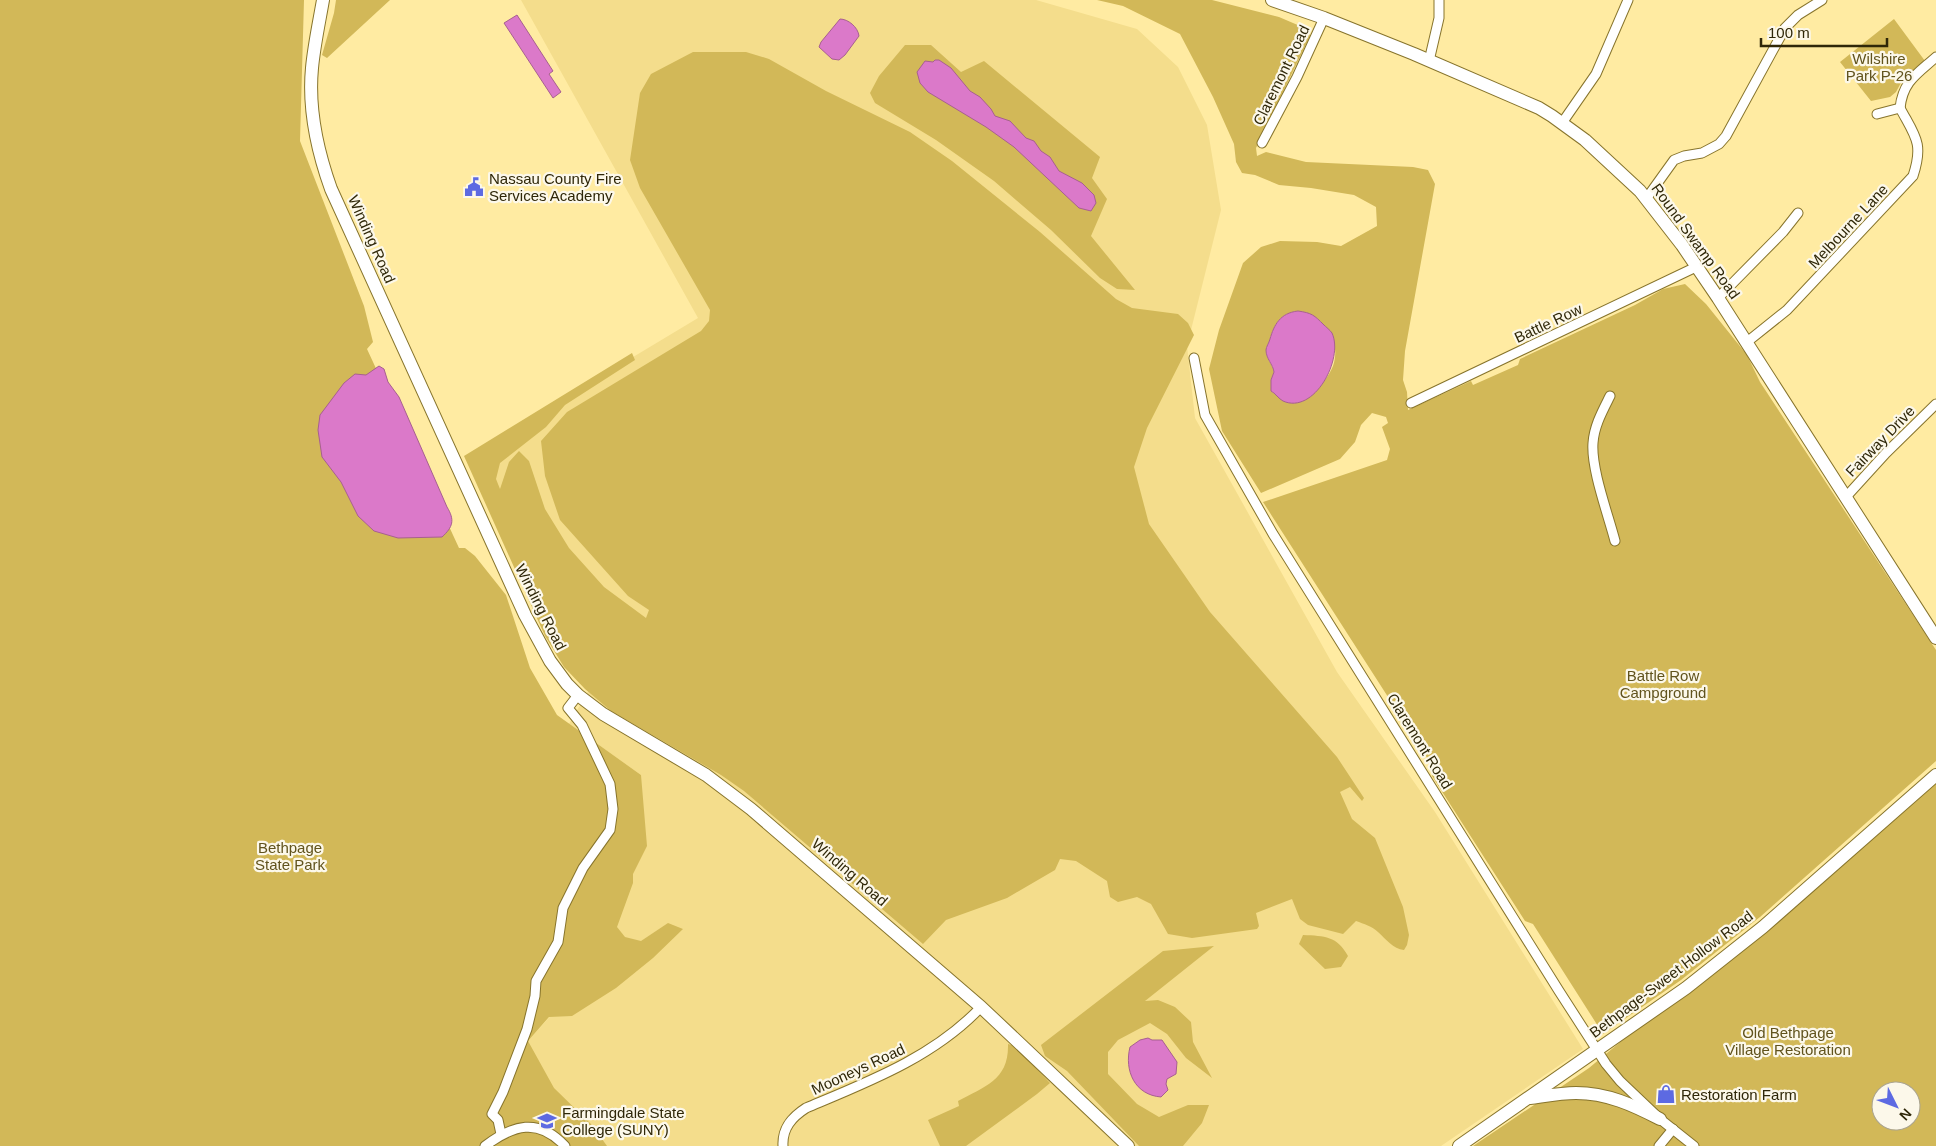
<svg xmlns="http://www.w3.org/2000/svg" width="1936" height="1146" viewBox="0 0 1936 1146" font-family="Arial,sans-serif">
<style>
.built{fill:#f4dd8c}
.green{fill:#d2b858;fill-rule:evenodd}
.water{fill:#db79c9;stroke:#a7608f}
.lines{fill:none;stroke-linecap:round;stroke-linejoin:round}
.street-casing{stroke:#87742c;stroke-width:11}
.secondary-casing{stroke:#87742c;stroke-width:14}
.street{stroke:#fff;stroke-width:9}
.secondary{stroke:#fff;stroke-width:12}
.labels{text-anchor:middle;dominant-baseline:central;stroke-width:4.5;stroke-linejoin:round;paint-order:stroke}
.park-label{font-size:15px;fill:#61531d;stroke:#fcf8ea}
.street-label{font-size:15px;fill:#2f2708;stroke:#fcf8ea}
.poi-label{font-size:15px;fill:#2f2708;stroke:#fcf8ea;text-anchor:start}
</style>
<rect width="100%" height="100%" fill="#ffeba2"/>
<polygon class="built" points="521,0 1036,0 1137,29 1178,67 1207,125 1221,210 1187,346 1195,418 1337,672 1435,812 1583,1049 1441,1146 479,1146 528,1041 599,962 641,775 569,724 592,685 465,458 698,318"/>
<g class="green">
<polygon points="0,0 304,0 300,141 364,306 373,342 367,349 459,548 465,548 475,556 506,595 530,668 557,715 641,775 647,846 633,874 633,883 617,927 625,937 641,941 668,923 683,929 653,958 616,988 572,1016 549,1017 528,1041 554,1088 592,1125 607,1146 0,1146"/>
<polygon points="336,0 390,0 327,58 322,55 334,13"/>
<path d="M1097,0H1212L1279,17L1307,29L1310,36L1256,148L1257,156L1266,152L1306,162L1413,167L1428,170L1435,184L1405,351L1403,380L1407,392L1408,410L1471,381L1473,385L1518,365L1520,359L1635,305L1663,289L1685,284L1706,304L1747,355L1760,382L1936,650V761L1760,917L1681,980L1603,1034L1533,924L1525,921L1432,776L1431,764L1263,502L1387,460L1390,449L1382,427L1388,423L1386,417L1372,413L1361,425L1355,442L1340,459L1261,493L1222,431L1209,369L1219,330L1243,263L1261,247L1280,241L1317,242L1341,246L1377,226L1376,207L1354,195L1311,188L1279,185L1255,175L1242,173L1236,162L1234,144L1213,97L1180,34L1123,6ZM1298,311C1323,315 1342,339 1333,366C1329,376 1320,387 1312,395L1282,400L1271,391V380L1274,372C1273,365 1266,359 1266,350C1266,347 1269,343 1270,339C1274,325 1280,313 1298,311Z"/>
<polygon points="1894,19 1925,61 1903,79 1896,92 1890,97 1871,101 1840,62"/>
<polygon points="905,45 931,45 961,72 984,61 1100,157 1092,178 1107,199 1091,236 1135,290 1117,289 1100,278 1051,230 994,181 936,140 875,103 870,93 879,76"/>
<path d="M693,52H746L769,59L826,91L910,132L952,161L1040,232L1116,299L1132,308L1178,314L1188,323L1194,335L1147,428L1134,467L1149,524L1210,612L1337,757L1364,798L1362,801L1350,787L1340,792L1352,819L1375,838L1403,907L1409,935L1407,945L1404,950C1393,949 1386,939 1378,932C1372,926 1364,924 1356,921L1343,934L1308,925L1300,919L1292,899L1256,913L1259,926L1257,929L1192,938L1168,934L1151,904L1137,897L1118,902L1110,897L1107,881L1076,861L1060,859L1055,870L1007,898L946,920L923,944L744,791L721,775L611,711L585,689L564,667L545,636L464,456L632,353L635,360L565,405L546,427L500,463L496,479L500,489L509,462L519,451L529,461L545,509L569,548L604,587L646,618L649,610L628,596L560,520L545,476L541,441L567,412L701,331L709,321L710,310L640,188L630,160L640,93L651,74Z"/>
<path d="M1936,780V1146H1473L1589,1068ZM1881,1091H1911V1121H1881Z"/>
<path d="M1303,935C1325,936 1337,936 1348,956L1341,967L1325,969L1299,944Z"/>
<polygon points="1214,946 1145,1001 1158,1000 1175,1007 1191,1022 1193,1042 1212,1078 1186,1058 1167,1034 1150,1023 1118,1040 1108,1052 1108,1074 1137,1104 1159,1117 1188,1105 1209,1105 1202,1123 1183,1146 1139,1146 1067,1071 1045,1056 1041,1045 1163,951"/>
<path d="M1008,1044L1015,1046L1050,1083L1037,1094L966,1146H940L928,1120L959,1106L958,1101C985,1086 1009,1080 1008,1044Z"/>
</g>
<g class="water">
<polygon points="517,15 553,71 549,74 561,92 553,98 504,23"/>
<path d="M840,19C848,19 858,27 859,36L845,55L839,60L832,59L819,47L821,42Z"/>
<polygon points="935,60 939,60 951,68 970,91 980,97 991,109 995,116 1010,121 1026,138 1034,141 1041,151 1050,157 1059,171 1082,183 1094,195 1096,203 1091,211 1079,208 1014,147 986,127 928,92 920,83 917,72 925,61 933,62"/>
<path d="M1298,311C1312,313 1314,315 1324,325C1326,327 1330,330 1332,333C1344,359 1314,415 1283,401C1279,399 1275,393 1271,391V380L1274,372C1273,364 1266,359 1266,350C1266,347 1269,343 1270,339C1274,325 1280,313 1298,311Z"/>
<path d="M379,366L384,369L388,382L399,397L447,507C455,520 453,527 442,537L398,538L374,531L358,516L341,482L322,457L318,430L320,415L344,383L355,374L366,375Z"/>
<path d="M1148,1038L1152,1040H1162L1177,1062L1176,1074L1167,1079L1166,1084L1168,1090L1161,1097C1135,1095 1124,1071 1130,1047L1140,1040Z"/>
</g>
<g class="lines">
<g class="street-casing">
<g id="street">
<polyline points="1429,61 1439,18 1439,0"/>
<path d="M1900,108C1903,81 1917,74 1936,57"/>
<polyline points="1877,114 1900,108"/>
<polyline points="1562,123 1596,74 1628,0"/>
<polyline points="1262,143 1297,77 1324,18"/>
<polyline points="1646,199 1674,160 1684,156 1702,153 1719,144 1726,136 1785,28 1798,15 1822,0"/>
<polyline points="1718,298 1783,232 1798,213"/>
<path d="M1747,342L1787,310L1913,176C1924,143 1915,136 1900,108"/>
<polyline points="1194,358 1205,415 1273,534 1559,991 1606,1064 1620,1081 1660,1119 1694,1146"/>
<path d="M1610,396C1603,410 1594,426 1593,443C1591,469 1608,514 1615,541"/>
<polyline points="1411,403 1696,267"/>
<polyline points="1845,498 1886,453 1936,404"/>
<polyline points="501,1134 498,1120 492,1114 503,1092 527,1029 535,996 536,981 558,942 563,908 583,868 610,830 613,809 610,784 582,725 568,708 578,695"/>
<path d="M485,1146C513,1125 538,1117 565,1146"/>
<path d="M783,1146C782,1128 792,1117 806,1108C868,1082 934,1057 981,1007"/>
<polyline points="1659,1146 1673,1129"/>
</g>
</g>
<g class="secondary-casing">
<g id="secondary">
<path d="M323,0C319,23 314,46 312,68C308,110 317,150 331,189L525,615L550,661L567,684L578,695L603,714L706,775L751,809L981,1007L1128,1146"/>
<polyline points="1272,0 1324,18 1414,54 1539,108 1552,116 1585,140 1640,191 1682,245 1718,298 1936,638"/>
<path d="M1530,1098C1545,1096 1561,1093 1576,1093C1607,1093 1633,1105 1660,1119"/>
<polyline points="1459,1146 1686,988 1763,927 1936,775"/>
</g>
</g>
<use href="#street" class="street"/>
<use href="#secondary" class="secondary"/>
</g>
<defs>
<g id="civic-bare" transform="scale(1.5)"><path d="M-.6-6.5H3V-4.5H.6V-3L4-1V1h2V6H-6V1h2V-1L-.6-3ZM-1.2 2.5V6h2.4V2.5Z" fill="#5d6ae2" stroke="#fcf8ea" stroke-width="2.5" paint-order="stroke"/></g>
<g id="shop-bare" transform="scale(1.5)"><path d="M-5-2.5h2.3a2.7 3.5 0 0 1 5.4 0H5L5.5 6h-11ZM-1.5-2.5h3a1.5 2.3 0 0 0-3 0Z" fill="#5d6ae2" stroke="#fcf8ea" stroke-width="2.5" paint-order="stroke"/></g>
<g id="university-bare" transform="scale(1.5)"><path d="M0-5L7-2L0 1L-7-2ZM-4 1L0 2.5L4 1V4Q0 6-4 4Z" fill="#5d6ae2" stroke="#fcf8ea" stroke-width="2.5" paint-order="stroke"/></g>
</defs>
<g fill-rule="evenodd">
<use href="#civic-bare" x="474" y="187"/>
<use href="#shop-bare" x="1666" y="1094"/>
<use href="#university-bare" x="547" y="1121"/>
</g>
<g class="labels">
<g class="park-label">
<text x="1879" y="58">Wilshire<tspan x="1879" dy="17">Park P-26</tspan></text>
<text x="1663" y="675">Battle Row<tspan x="1663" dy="17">Campground</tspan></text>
<text x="290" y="847">Bethpage<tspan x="290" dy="17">State Park</tspan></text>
<text x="1788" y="1032">Old Bethpage<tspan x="1788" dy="17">Village Restoration</tspan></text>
</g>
<g class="street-label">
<text transform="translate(1281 75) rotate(-64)">Claremont Road</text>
<text transform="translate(1848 226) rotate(-47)">Melbourne Lane</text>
<text transform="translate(372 239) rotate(66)">Winding Road</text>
<text transform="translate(1696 241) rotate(54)">Round Swamp Road</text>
<text transform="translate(1548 323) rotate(-25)">Battle Row</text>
<text transform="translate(1880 441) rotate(-46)">Fairway Drive</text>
<text transform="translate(541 607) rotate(63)">Winding Road</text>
<text transform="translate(1420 741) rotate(58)">Claremont Road</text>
<text transform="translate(850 872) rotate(41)">Winding Road</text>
<text transform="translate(1671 974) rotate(-37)">Bethpage-Sweet Hollow Road</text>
<text transform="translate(858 1069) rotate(-25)">Mooneys Road</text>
</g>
<g class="poi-label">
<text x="489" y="178">Nassau County Fire<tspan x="489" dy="17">Services Academy</tspan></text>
<text x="1681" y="1094">Restoration Farm</text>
<text x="562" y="1112">Farmingdale State<tspan x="562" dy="17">College (SUNY)</tspan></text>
</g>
</g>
<g transform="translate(1896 1106) rotate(132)"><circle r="24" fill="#fcf8ea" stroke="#aaa490"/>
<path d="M0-4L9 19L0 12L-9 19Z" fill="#5d6ae2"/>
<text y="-8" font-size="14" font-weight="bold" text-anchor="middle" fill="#2f2708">N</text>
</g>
<path d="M1761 38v8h126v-8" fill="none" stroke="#2f2708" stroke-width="2.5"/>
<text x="1768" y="38" font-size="15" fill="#2f2708" stroke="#fcf8ea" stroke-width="4" paint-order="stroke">100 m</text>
</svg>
